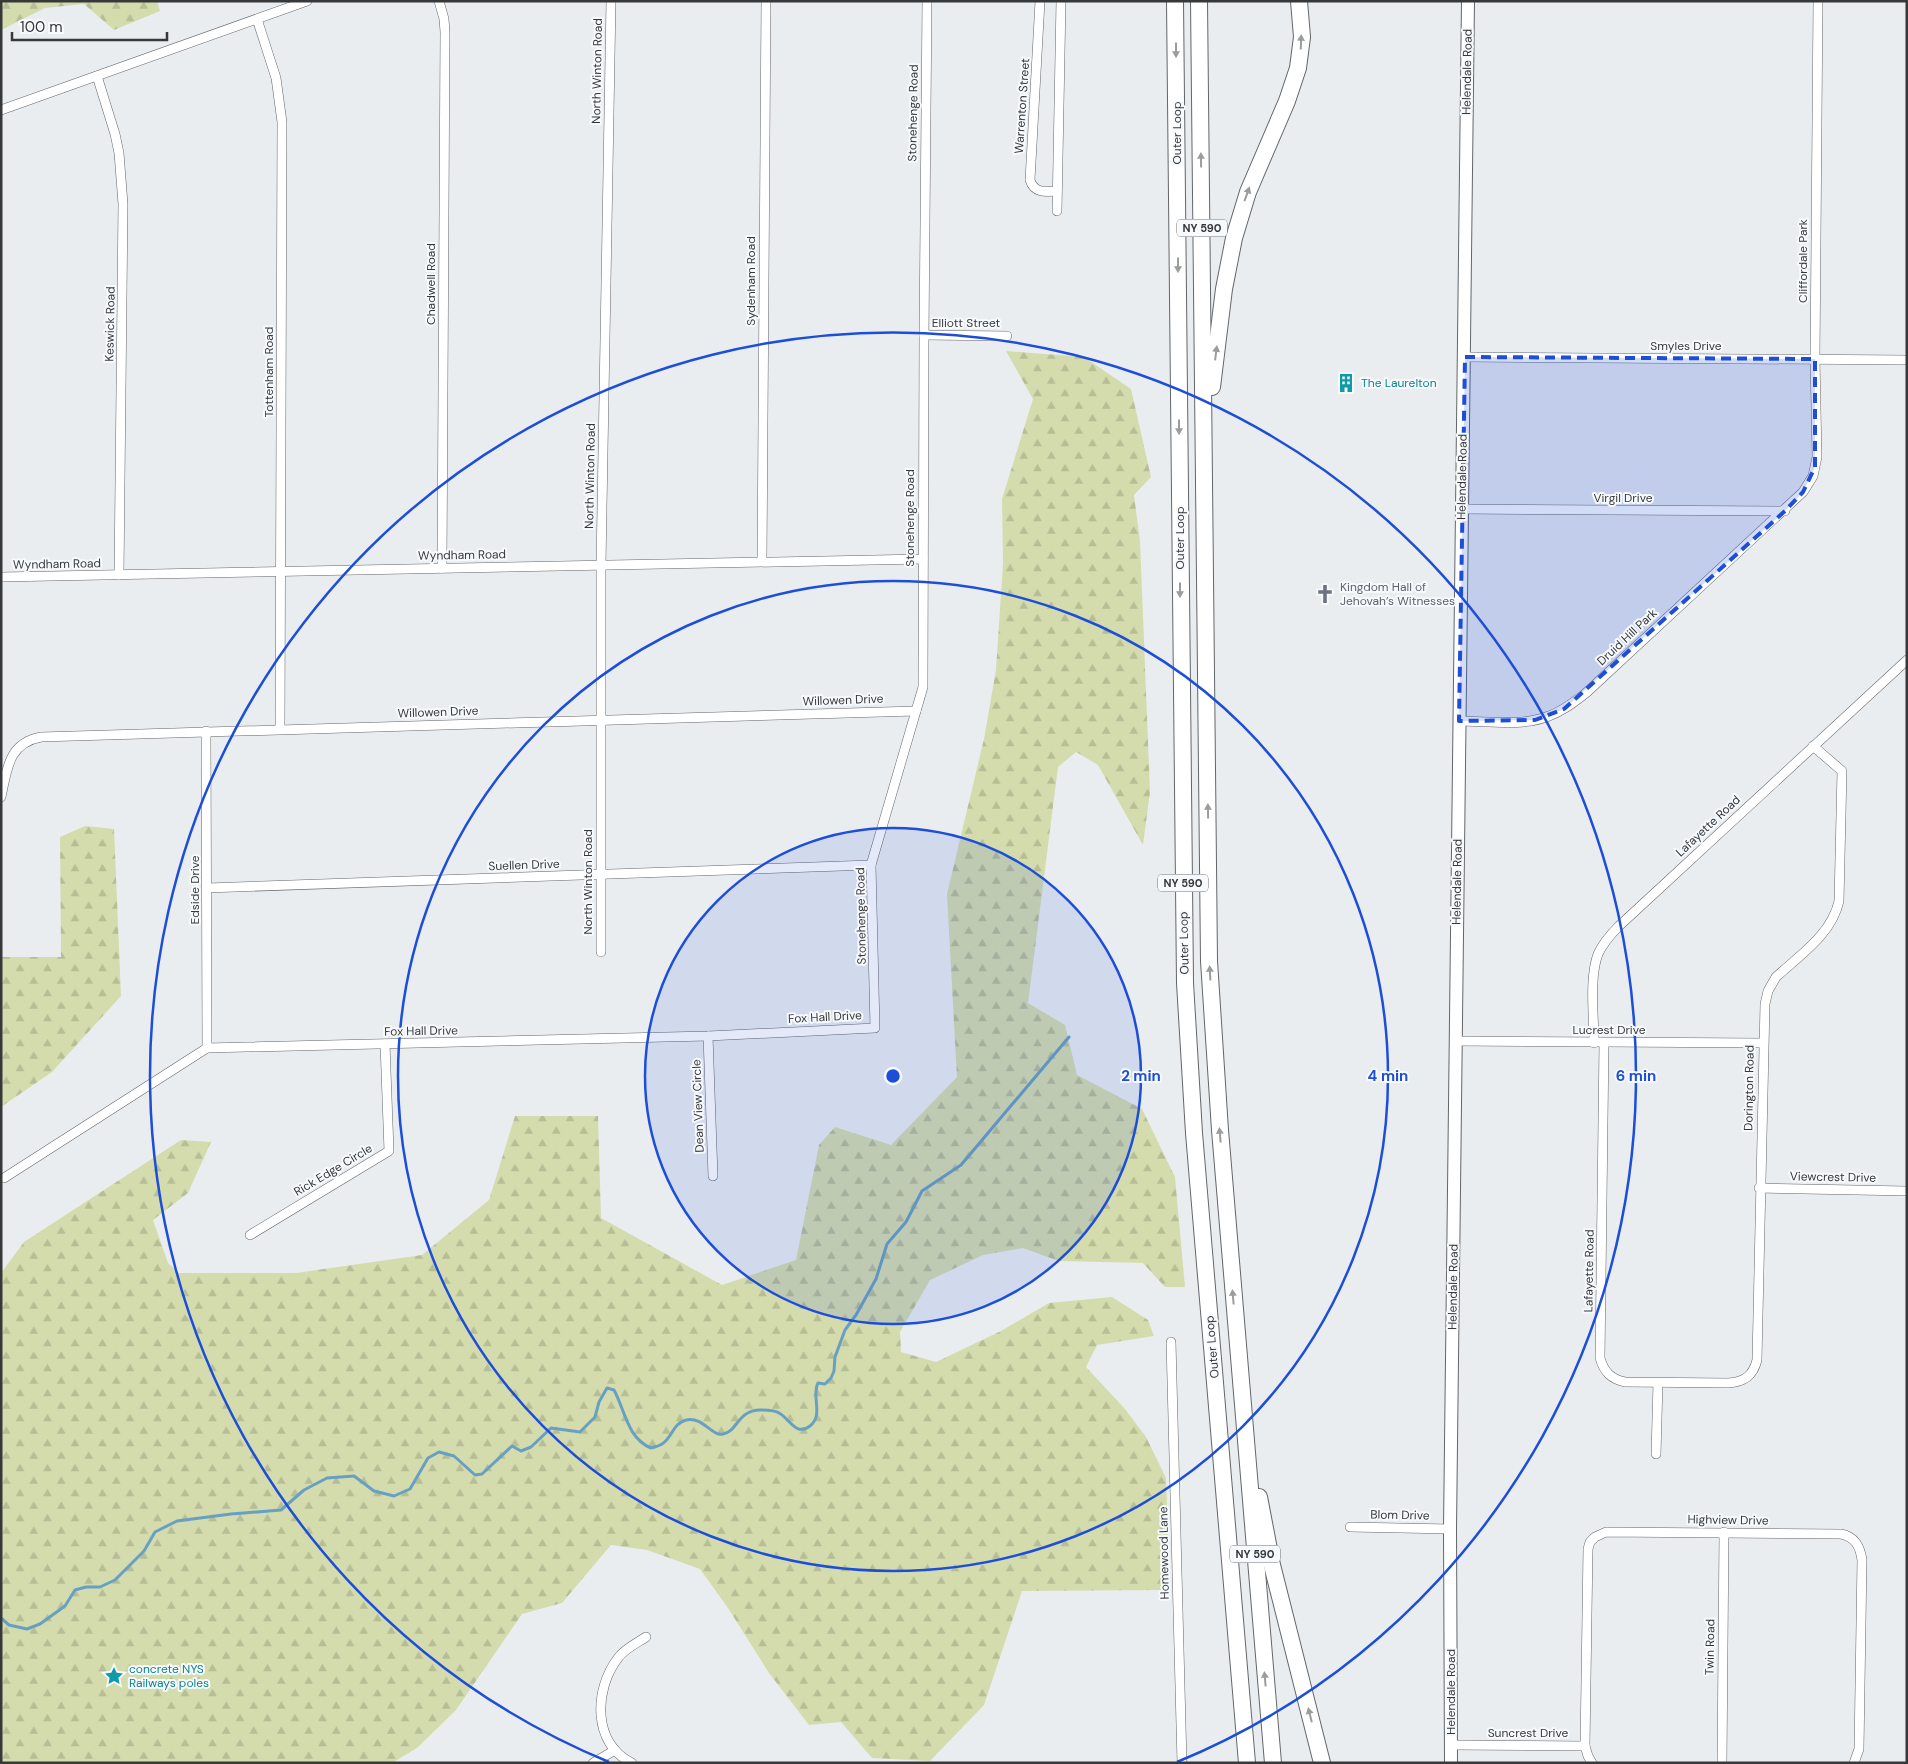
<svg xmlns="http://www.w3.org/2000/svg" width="1908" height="1764" viewBox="0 0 1908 1764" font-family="'DM Sans',sans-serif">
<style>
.forest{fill:url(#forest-firs)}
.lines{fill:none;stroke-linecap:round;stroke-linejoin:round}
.stream{stroke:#67a0c2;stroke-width:3}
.street-casing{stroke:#636669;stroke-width:10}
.secondary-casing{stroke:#636669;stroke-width:14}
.highway-casing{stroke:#636669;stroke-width:18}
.street{stroke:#fff;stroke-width:9}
.secondary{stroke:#fff;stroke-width:12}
.highway{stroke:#fff;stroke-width:16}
.oneway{fill:#9b9c9c}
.marked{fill:#1d4ed8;fill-opacity:0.2;stroke:#1d4ed8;stroke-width:4;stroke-dasharray:10 6;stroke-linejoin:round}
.ring{fill:none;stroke:#1d4ed8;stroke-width:2.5}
.labels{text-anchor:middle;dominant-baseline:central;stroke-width:4;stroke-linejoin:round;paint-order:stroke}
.shield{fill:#f7fafd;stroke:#717274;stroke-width:1}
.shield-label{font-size:11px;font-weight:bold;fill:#37383a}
.street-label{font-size:12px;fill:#37383a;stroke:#f7fafd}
.culture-label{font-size:12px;fill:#0d838f;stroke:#f7fafd;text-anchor:start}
.worship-label{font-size:12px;fill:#5b616d;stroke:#f7fafd;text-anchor:start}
.centre{fill:#1d4ed8;stroke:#f7fafd;stroke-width:2.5}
.ring-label{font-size:15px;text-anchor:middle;font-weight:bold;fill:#1d4ed8;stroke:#f7fafd;stroke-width:4;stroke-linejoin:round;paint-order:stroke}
</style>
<defs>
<pattern id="forest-firs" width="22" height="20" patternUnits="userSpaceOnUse" patternTransform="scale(1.25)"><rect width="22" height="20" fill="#d4dcad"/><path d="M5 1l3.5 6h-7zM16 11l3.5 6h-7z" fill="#b7be96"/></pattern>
</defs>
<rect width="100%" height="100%" fill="#eaedf0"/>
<g class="forest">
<polygon points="1,1 157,1 160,11 114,30 84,4 45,8 1,30"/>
<polygon points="1006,351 1084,357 1131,389 1151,477 1134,495 1140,541 1150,792 1143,845 1098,765 1076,752 1058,767 1028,1003 1065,1025 1077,1075 1142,1109 1175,1177 1185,1287 1165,1287 1143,1263 1059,1261 1023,1248 983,1255 930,1280 900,1332 901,1352 936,1362 1001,1331 1049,1303 1112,1297 1148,1320 1154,1336 1097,1345 1086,1367 1125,1409 1146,1437 1166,1478 1170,1585 1163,1590 1022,1591 984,1705 930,1761 872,1758 841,1722 809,1725 769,1673 728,1608 700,1569 647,1550 611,1545 562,1603 522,1614 456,1710 417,1748 392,1763 1,1763 1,1273 24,1242 181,1140 211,1142 188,1193 153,1220 168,1263 179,1273 296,1273 422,1255 489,1200 515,1116 598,1116 601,1218 722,1285 796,1260 819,1145 835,1127 891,1145 957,1077 947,894 984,739 996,670 1003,563 1002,499 1033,399"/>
<polygon points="85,826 114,829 121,996 52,1072 1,1107 1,957 61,957 60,837"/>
</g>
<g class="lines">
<path class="stream" d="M1,1618L9,1625L27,1629L40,1624L65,1606L75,1590L86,1587H100L115,1580L144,1551L155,1532L177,1521L231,1514L281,1510L304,1490L327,1478L354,1476L374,1491L394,1496L410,1489L428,1458L439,1452L454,1456L475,1475L482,1474L512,1446L521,1451L531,1447L551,1428L580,1432L595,1417L599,1402L607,1388L614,1390C625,1410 627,1438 651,1448C655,1447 659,1446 662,1444C673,1437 672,1424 686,1420C703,1416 712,1437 723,1434C737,1432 738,1410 760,1410C765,1410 775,1410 779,1413C789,1418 796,1437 810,1426C824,1415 811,1396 818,1383L825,1384L831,1378L834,1371L835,1357L845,1330L856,1315L876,1279L887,1244L906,1222L922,1191L961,1165L1069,1037"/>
<g class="street-casing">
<g id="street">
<polyline points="439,1 444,19 445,32 442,568"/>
<path d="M1040,1L1030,180C1034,193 1045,192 1057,191"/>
<polyline points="257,19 276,78 282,122 280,729"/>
<polyline points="97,76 115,134 119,153 123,204 119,575"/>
<polyline points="1,110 307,1"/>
<polyline points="1057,211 1061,1"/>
<polyline points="924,335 1007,336"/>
<polyline points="1465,357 1907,360"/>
<polyline points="1461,509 1785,511"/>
<polyline points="762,561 766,1"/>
<polyline points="1,577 923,559"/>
<path d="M1459,721C1487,721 1522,727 1549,716C1563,711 1574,702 1586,693L1803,492L1813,476L1817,457L1815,359L1818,1"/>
<polyline points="206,731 207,1048"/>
<path d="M1,797C7,770 8,743 41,737L916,711"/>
<polyline points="207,888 871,865"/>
<polyline points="601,952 601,565 611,1"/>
<polyline points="708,1036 713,1176"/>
<polyline points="1455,1041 1763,1043"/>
<path d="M1594,1043C1594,1017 1589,978 1598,954C1603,943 1611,934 1619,926L1907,660"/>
<path d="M1604,1043L1600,1358C1604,1372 1611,1379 1625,1382L1728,1383C1744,1382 1753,1376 1757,1360L1765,1004L1768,991L1776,977C1800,955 1832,934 1839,901L1842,771L1813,746"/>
<polyline points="4,1178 207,1048 708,1036 875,1028 871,865 923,687 924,335 927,1"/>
<polyline points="1759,1188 1907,1191"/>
<polyline points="250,1235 389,1151 385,1044"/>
<polyline points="1171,1342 1182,1763"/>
<polyline points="1656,1454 1658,1383"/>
<polyline points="1350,1527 1450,1529"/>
<polyline points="1452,1745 1585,1746"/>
<polyline points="593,1763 615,1750"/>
<path d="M632,1763C592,1744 594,1689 618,1658C624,1649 637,1643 646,1637"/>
<path d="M1592,1763L1588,1756L1585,1746L1588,1549L1590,1542L1595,1537L1606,1532L1841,1534C1855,1537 1860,1546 1862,1560L1859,1749L1854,1763"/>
<polyline points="1722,1763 1724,1532"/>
</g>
</g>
<g class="secondary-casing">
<polyline id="secondary" points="1451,1763 1450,1529 1468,1"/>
</g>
<g class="highway-casing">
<g id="highway">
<polyline points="1175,1 1185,983 1194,1133 1247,1763"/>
<polyline points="1199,1 1209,961 1220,1130 1273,1763"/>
<polyline points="1212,387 1224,289 1234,238 1248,192 1287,101 1298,68 1302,37 1299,1"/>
<polyline points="1259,1497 1272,1565 1322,1763"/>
</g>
</g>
<use href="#street" class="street"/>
<use href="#secondary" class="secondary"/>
<use href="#highway" class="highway"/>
</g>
<defs><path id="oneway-solid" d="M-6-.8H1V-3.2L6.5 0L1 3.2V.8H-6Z" transform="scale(1.25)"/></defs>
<g class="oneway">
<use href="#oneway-solid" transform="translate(1301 42) rotate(-88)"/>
<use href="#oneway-solid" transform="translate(1176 50) rotate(90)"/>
<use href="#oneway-solid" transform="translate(1201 160) rotate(-91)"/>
<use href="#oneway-solid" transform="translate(1247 194) rotate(-70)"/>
<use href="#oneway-solid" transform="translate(1178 265) rotate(90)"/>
<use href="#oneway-solid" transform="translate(1216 353) rotate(-83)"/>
<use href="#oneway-solid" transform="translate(1179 427) rotate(90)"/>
<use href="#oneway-solid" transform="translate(1180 590) rotate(90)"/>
<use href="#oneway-solid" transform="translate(1208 811) rotate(-91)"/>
<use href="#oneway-solid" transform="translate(1210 973) rotate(-93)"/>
<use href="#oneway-solid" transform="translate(1220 1135) rotate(-95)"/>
<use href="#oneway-solid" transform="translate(1233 1297) rotate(-95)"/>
<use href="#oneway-solid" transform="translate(1265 1679) rotate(-95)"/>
<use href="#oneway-solid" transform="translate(1310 1715) rotate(-104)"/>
</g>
<path class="marked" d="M1465,357L1815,359V467L1803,492L1785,511L1564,709L1535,720L1459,721Z"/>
<circle cx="893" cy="1076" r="248" fill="#1d4ed8" fill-opacity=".12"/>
<g class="ring">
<circle cx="893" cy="1076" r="248"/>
<circle cx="893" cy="1076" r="495"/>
<path d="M609 1762A743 743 0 1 1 1177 1762"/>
</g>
<defs>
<g id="building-bare" transform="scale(1.5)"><path d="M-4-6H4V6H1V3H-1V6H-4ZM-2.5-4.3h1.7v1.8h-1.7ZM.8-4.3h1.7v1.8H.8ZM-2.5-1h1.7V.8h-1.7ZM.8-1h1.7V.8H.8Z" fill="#0f9aa8" stroke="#f7fafd" stroke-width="2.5" paint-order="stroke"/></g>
<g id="church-bare" transform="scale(1.5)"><path d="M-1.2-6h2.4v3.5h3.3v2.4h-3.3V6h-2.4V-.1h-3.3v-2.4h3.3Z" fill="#6b7280" stroke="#f7fafd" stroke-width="2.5" paint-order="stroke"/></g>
<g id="sight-bare" transform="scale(1.5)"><path d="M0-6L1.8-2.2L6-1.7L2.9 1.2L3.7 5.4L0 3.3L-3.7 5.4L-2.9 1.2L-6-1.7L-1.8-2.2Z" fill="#0f9aa8" stroke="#f7fafd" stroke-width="2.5" paint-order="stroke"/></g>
</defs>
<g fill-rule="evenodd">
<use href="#building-bare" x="1346" y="383"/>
<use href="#church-bare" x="1325" y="594"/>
<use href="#sight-bare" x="114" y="1676"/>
</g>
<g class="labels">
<g class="shield">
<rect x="1177" y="219.5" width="50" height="17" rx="4"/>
<rect x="1158" y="874.5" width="50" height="17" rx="4"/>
<rect x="1230" y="1545.5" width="50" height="17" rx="4"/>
</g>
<g class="shield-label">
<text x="1202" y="228">NY 590</text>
<text x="1183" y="883">NY 590</text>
<text x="1255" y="1554">NY 590</text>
</g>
<g class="street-label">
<text transform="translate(597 71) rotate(-89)">North Winton Road</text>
<text transform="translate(1467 72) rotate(-89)">Helendale Road</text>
<text transform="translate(1022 106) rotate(-86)">Warrenton Street</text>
<text transform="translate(913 113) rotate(-89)">Stonehenge Road</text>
<text transform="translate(1177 133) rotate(-90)">Outer Loop</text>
<text transform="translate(1803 261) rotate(-90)">Cliffordale Park</text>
<text transform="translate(751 281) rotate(-90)">Sydenham Road</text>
<text transform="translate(431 284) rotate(-90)">Chadwell Road</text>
<text x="966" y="323">Elliott Street</text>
<text transform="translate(110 324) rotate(-89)">Keswick Road</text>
<text x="1686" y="346">Smyles Drive</text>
<text transform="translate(269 372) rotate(-90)">Tottenham Road</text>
<text transform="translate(590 476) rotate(-89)">North Winton Road</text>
<text transform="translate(1462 477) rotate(-89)">Helendale Road</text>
<text x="1623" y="498">Virgil Drive</text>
<text transform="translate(910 518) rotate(-90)">Stonehenge Road</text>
<text transform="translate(1180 538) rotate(-90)">Outer Loop</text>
<text transform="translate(462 555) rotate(-1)">Wyndham Road</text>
<text transform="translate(57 564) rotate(-1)">Wyndham Road</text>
<text transform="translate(1627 637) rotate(-43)">Druid Hill Park</text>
<text transform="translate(843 700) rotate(-2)">Willowen Drive</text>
<text transform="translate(438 712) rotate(-2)">Willowen Drive</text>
<text transform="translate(1708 826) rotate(-43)">Lafayette Road</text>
<text transform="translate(524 865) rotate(-2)">Suellen Drive</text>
<text transform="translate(588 882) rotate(-90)">North Winton Road</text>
<text transform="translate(1457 882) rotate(-89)">Helendale Road</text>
<text transform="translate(195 890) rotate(-90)">Edside Drive</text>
<text transform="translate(861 916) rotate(-91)">Stonehenge Road</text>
<text transform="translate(1184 943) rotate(-91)">Outer Loop</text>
<text transform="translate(825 1017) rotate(-3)">Fox Hall Drive</text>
<text x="1609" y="1030">Lucrest Drive</text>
<text transform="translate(421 1031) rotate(-1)">Fox Hall Drive</text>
<text transform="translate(1749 1088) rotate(-89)">Dorington Road</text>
<text transform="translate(698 1106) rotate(-92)">Dean View Circle</text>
<text transform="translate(333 1170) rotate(-31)">Rick Edge Circle</text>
<text transform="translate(1833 1177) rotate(1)">Viewcrest Drive</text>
<text transform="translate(1589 1271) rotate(-89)">Lafayette Road</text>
<text transform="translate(1453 1287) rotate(-89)">Helendale Road</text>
<text transform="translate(1212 1347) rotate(-95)">Outer Loop</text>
<text transform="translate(1400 1515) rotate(1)">Blom Drive</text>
<text transform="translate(1728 1520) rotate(1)">Highview Drive</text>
<text transform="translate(1164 1553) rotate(-91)">Homewood Lane</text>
<text transform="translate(1710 1647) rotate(-89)">Twin Road</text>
<text transform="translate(1451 1692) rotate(-90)">Helendale Road</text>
<text x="1528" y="1733">Suncrest Drive</text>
</g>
<g class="culture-label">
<text x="1361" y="383">The Laurelton</text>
<text x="129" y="1669">concrete NYS<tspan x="129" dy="14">Railways poles</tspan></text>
</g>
<g class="worship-label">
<text x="1340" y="587">Kingdom Hall of<tspan x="1340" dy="14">Jehovah’s Witnesses</tspan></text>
</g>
</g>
<circle cx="893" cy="1076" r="8" class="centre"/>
<g class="ring-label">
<text x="1141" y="1081">2 min</text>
<text x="1388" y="1081">4 min</text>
<text x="1636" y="1081">6 min</text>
</g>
<rect width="1908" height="1764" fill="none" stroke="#37383a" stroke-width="5"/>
<path d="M12 32v8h155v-8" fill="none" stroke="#37383a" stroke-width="2.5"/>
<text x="20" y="32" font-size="15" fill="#37383a" stroke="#f7fafd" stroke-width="4" paint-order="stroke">100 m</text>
</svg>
